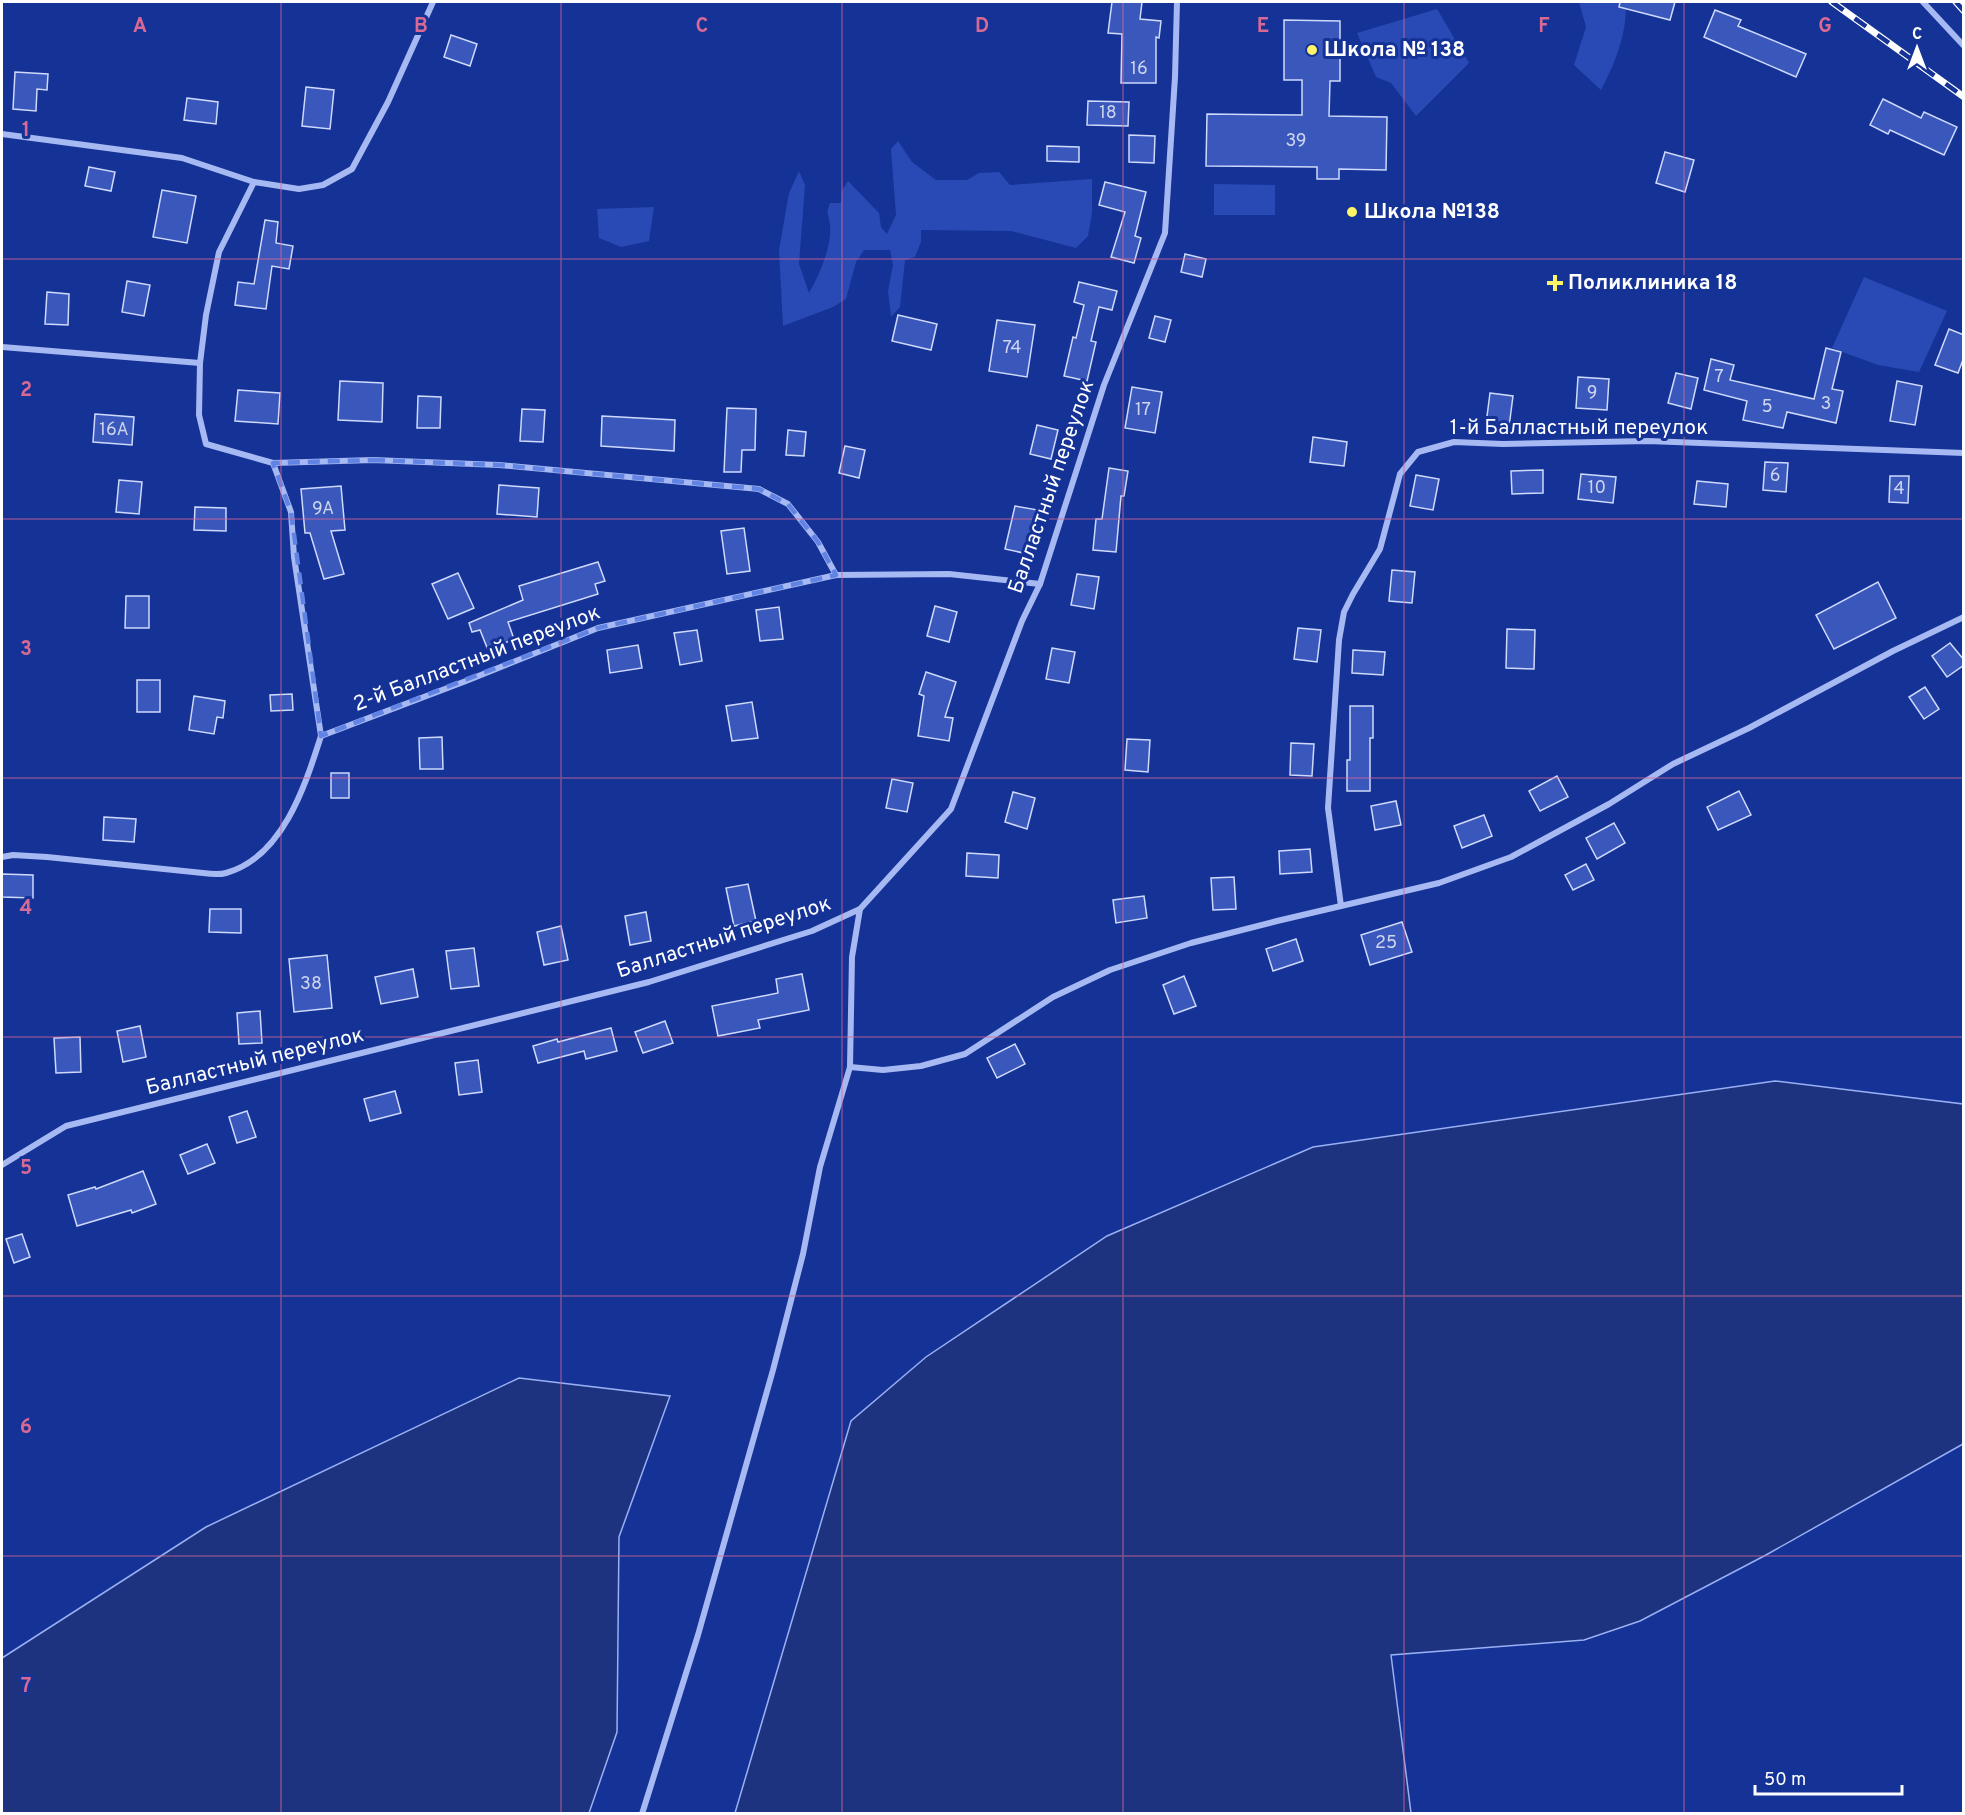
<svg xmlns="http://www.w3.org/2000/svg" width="1965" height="1815" viewBox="0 0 1965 1815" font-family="Overpass,sans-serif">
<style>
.green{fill:#2949b5}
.water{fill:#1e3380;stroke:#99b0f4;stroke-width:1.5}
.building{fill:#3a58bc;stroke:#ced9fc;stroke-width:1.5}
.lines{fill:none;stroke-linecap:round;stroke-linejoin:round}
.street{stroke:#a7b9f2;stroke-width:6}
.rail-casing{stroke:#fff;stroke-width:7}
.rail{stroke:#153296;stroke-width:4.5;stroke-dasharray:14;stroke-linecap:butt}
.marked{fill:none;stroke:#6183e4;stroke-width:4.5;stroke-dasharray:12 8;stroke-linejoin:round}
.grid{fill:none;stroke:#d76994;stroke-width:1.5;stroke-opacity:0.55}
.poi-dot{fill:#fff367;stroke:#153296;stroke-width:2}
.labels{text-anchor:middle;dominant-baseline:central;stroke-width:6;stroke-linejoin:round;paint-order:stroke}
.number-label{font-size:18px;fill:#ced5ee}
.poi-label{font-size:21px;font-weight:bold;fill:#fff;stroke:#153296;text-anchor:start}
.street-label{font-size:21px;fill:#fff;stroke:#153296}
.grid-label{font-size:20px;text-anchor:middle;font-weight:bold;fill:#d76994;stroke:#153296;stroke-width:6;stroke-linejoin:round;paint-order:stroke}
</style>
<rect width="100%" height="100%" fill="#153296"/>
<g class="green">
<path d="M1579,2H1625C1629,29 1614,66 1601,90L1574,65L1586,27Z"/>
<polygon points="1437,9 1469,63 1416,116 1391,83 1376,77 1357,33"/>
<path d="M898,141L912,162L936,180H967L979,173L999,172L1010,185L1092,179V213L1088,236L1076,248L1011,231L921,230V242L915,257L905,260L900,307L891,317L888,291L893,265L890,250H864L856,262L846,299L833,307L783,326L779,250L789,193L799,171L805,185L799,264L809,293C819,275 832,247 830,225C829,214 825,215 830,203H841L842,190L848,181L879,213L881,227L887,234L896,215L891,149Z"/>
<polygon points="1214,184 1275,185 1275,215 1214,215"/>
<polygon points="654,207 649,241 621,247 599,238 597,209"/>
<polygon points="1864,277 1947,311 1919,372 1878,365 1832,348"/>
</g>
<g class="water">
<polygon points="1775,1081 1963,1104 1963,1444 1766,1555 1640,1621 1584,1640 1391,1655 1411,1813 735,1813 851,1421 926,1357 1107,1236 1313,1147"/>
<polygon points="519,1378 670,1396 619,1537 617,1732 589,1813 2,1813 2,1658 206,1527"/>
</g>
<g class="building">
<polygon points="1112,2 1142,2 1140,19 1161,21 1159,38 1156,37 1156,83 1121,83 1122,34 1108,33"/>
<polygon points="1620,2 1675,2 1670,20 1619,7"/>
<polygon points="1715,10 1741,20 1738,26 1806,54 1796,77 1704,37"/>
<polygon points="1284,20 1340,21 1340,81 1330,81 1329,116 1387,117 1386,170 1339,169 1339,179 1317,179 1317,167 1206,166 1207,114 1302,115 1302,80 1284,80"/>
<polygon points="451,35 477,44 470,66 444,57"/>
<polygon points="15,72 48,74 47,90 37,89 36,111 13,109"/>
<polygon points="306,87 334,90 330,129 302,126"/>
<polygon points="187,98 218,102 216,124 184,120"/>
<polygon points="1883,99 1921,118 1924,112 1957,127 1944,155 1890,130 1888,134 1870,125"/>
<polygon points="1088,101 1129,102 1128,126 1087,125"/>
<polygon points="1129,135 1155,136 1154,163 1129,162"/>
<polygon points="1047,146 1079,147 1079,162 1047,161"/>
<polygon points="1665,152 1694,160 1685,192 1656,183"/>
<polygon points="89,167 115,172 111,191 85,186"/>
<polygon points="1105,182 1146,192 1135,236 1141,238 1134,263 1111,257 1125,212 1099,205"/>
<polygon points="162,190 196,196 187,243 153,237"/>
<polygon points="265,220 278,222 276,243 293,246 289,269 272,266 266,309 235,305 238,282 254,284"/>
<polygon points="1185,254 1206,259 1202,277 1181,272"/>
<polygon points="127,281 150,285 144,316 122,312"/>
<polygon points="1079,282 1117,291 1112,310 1099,307 1091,341 1096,342 1087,381 1064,376 1073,337 1076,338 1084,305 1074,302"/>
<polygon points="47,292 69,294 68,325 45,324"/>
<polygon points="898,315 937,324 931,350 892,341"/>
<polygon points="1155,316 1171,320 1165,342 1149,338"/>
<polygon points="997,320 1035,325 1027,377 989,371"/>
<polygon points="1949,329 1964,335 1964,357 1958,373 1935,365"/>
<polygon points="1826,348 1841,352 1832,389 1843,391 1836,423 1787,412 1783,428 1743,420 1747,401 1704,390 1711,359 1734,365 1730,380 1814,399"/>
<polygon points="1676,373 1698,378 1691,409 1668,403"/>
<polygon points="1578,377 1609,379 1607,410 1576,408"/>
<polygon points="340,381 383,383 382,422 338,420"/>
<polygon points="1897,381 1922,386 1915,425 1890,421"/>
<polygon points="1132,387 1162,392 1155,433 1125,428"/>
<polygon points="238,390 280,393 278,424 235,421"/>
<polygon points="1490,393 1513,396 1509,427 1486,424"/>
<polygon points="418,396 441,397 440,428 417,428"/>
<polygon points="727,408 756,409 755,450 742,450 741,472 724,472"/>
<polygon points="522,409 545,410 543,442 520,441"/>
<polygon points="95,414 134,417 132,445 93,442"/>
<polygon points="602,416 675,420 674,451 601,446"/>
<polygon points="1037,425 1058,430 1051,459 1030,454"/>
<polygon points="788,430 806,432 804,456 786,455"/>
<polygon points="1313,437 1347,442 1344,466 1310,462"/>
<polygon points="845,446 865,450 859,478 839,473"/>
<polygon points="1765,462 1788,463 1786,492 1763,490"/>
<polygon points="1109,468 1128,471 1124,496 1121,496 1116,552 1093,550 1096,519 1102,519"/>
<polygon points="1543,470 1543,493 1512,494 1511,471"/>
<polygon points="1581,474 1616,477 1613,503 1578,499"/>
<polygon points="1416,475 1439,479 1433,510 1410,506"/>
<polygon points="1890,476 1909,476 1908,503 1889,502"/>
<polygon points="119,480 142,482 139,514 116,512"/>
<polygon points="1697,481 1728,484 1726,507 1694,504"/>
<polygon points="499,485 539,488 537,517 497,514"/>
<polygon points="341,486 345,530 331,531 344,574 324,579 310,533 305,533 301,489"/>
<polygon points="1015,506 1038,510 1028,554 1005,549"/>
<polygon points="195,507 226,508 226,531 194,530"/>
<polygon points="744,528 750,571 727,574 721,531"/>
<polygon points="598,562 605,581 595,584 598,594 508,622 514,639 488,650 480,630 472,632 469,623 523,600 519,586"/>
<polygon points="1392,570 1415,572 1412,603 1389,601"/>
<polygon points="458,573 474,608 448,619 432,584"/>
<polygon points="1077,574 1099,577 1094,609 1071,605"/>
<polygon points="1878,582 1896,618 1834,649 1816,615"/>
<polygon points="126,596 149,596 149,628 125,628"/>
<polygon points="935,606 957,612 949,642 927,636"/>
<polygon points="779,607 783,639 760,641 756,610"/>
<polygon points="1298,628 1321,630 1317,662 1294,659"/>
<polygon points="1507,629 1535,630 1534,669 1506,668"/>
<polygon points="697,630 702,661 680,665 674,633"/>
<polygon points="1950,643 1964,660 1964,665 1947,677 1932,656"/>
<polygon points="638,645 642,668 610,673 607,650"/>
<polygon points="1052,648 1075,652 1069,683 1046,679"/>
<polygon points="1353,650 1385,652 1383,675 1352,673"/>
<polygon points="926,672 956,682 945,717 953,718 949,741 918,736 924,696 919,694"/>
<rect x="137" y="680" width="23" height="32"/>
<polygon points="1925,687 1939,709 1924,719 1909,697"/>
<polygon points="292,694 293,710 271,711 270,695"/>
<polygon points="194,696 225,701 223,718 217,717 214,734 189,730"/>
<polygon points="752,702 758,738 732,741 726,706"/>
<polygon points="1350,706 1373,706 1373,738 1370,738 1370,791 1347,791 1347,760 1350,760"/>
<polygon points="442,737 443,769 420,769 419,738"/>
<polygon points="1127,739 1150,740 1148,772 1125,770"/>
<polygon points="1291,743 1314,744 1312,776 1290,775"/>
<rect x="331" y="773" width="18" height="25"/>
<polygon points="1557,776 1568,797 1540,811 1529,791"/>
<polygon points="892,779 913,783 907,812 886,808"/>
<polygon points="1739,791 1751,815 1718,830 1707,807"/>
<polygon points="1013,792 1035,798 1027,829 1005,822"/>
<polygon points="1396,801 1401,825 1375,830 1371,806"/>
<polygon points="1484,815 1492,836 1462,848 1454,826"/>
<polygon points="104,817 136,819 134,842 103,840"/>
<polygon points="1614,823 1625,843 1597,859 1586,838"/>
<polygon points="1310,849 1312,872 1280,874 1279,851"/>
<polygon points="967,853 999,855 998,878 966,876"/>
<polygon points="1586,864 1594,880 1573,890 1565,875"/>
<polygon points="2,874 33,875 33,898 2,897"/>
<polygon points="1234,877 1236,909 1213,910 1211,878"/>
<polygon points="748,884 756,921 734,926 726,888"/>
<polygon points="1144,896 1147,918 1116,923 1113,900"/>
<polygon points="210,909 241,909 241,933 209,932"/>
<polygon points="646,912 651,941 630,945 625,916"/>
<polygon points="1402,922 1412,952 1370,965 1361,935"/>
<polygon points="561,926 568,960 544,965 537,932"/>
<polygon points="1296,939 1303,961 1273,971 1266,949"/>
<polygon points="474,948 479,986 451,989 446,951"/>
<polygon points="327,955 332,1008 294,1012 289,959"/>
<polygon points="413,969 418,997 381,1004 375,977"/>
<polygon points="802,974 809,1010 758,1020 760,1028 718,1036 712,1006 778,993 776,979"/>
<polygon points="1184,976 1196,1006 1174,1014 1163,985"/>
<polygon points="260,1011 262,1043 239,1044 237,1013"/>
<polygon points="665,1021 673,1043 643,1053 635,1032"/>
<polygon points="140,1026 146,1057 123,1062 117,1031"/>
<polygon points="611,1028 617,1051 586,1059 584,1051 538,1063 533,1046 557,1039 558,1042"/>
<polygon points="80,1037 81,1072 56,1073 54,1038"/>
<polygon points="1015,1044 1025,1064 997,1078 987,1058"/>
<polygon points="478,1060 482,1092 459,1095 455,1063"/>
<polygon points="395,1091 401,1113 370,1121 364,1099"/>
<polygon points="247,1111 256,1137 237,1143 229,1117"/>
<polygon points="207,1144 215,1163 188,1174 180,1155"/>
<polygon points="143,1171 156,1204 132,1213 131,1210 77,1226 68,1195 95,1187 96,1189"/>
<polygon points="22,1234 30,1257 14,1263 6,1239"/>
</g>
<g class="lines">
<g class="street">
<polyline points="1923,2 1964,46"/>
<polyline points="2,134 182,158 254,182"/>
<polyline points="2,347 200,363"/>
<polyline points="273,463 373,460 499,465 759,489 788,504 818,542 836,575"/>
<polyline points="321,736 294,557 291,512 273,463 206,444 199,415 200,363 206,315 219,252 254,182 299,189 323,185 352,169 388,102 433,2"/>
<path d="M2,857L13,855L47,857L203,873C210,874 219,875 226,873C283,857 305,786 321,736L466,681L598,628L836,575L949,574L1040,584"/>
<polyline points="1341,906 1328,808 1339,640 1344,612 1353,594 1380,549 1400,474 1418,452 1454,442 1503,444 1648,441 1964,453"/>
<polyline points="850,1067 883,1070 921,1066 965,1054 1053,997 1110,970 1191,943 1277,921 1439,883 1511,857 1609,804 1673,764 1749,728 1893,651 1964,617"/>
<polyline points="2,1165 66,1126 649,982 812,931 860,909 951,809 1022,621 1040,584 1104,385 1165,233 1175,77 1177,2"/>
<polyline points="642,1814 698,1635 773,1370 803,1254 820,1167 850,1067 852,957 860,909"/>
</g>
<g class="rail-casing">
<g id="rail">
<polyline points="1832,2 1964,97"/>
<polyline points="1956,2 1964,11"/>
</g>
</g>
<use href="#rail" class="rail"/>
</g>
<path class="marked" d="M373,460L499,465L759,489L788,504L818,542L836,575L598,628L321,736L291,512L273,463Z"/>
<path class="grid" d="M281,2V1814M561,2V1814M842,2V1814M1123,2V1814M1404,2V1814M1684,2V1814M2,259H1964M2,519H1964M2,778H1964M2,1037H1964M2,1296H1964M2,1556H1964"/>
<g class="poi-dot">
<circle cx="1312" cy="50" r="6"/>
<circle cx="1352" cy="212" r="6"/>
<path d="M1552 274h6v6h6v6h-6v6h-6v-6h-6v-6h6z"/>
</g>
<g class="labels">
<g class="number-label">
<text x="1139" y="69">16</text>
<text x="1108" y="113">18</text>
<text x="1296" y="141">39</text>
<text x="1012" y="348">74</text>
<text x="1719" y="377">7</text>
<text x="1592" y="393">9</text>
<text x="1826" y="404">3</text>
<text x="1767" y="407">5</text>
<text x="1143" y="410">17</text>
<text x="114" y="430">16А</text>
<text x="1775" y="476">6</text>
<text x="1597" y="488">10</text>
<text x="1899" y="489">4</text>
<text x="323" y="509">9А</text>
<text x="1386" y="943">25</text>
<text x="311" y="984">38</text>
</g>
<g class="poi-label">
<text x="1324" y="50">Школа № 138</text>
<text x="1364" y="212">Школа №138</text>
<text x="1568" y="283">Поликлиника 18</text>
</g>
<g class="street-label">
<text x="1579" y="428">1-й Балластный переулок</text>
<text transform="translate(1052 487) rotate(-71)">Балластный переулок</text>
<text transform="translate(477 659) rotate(-21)">2-й Балластный переулок</text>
<text transform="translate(724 938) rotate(-18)">Балластный переулок</text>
<text transform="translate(255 1062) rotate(-14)">Балластный переулок</text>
</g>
</g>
<g class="grid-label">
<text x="140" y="32">A</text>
<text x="421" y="32">B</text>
<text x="702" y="32">C</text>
<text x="982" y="32">D</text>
<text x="1263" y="32">E</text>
<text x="1544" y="32">F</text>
<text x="1825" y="32">G</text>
<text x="26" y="136">1</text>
<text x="26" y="396">2</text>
<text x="26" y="655">3</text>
<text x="26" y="914">4</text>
<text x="26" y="1174">5</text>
<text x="26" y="1433">6</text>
<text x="26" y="1692">7</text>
</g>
<rect width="1965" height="1815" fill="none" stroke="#ffffff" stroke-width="6"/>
<g transform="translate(1917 48)" stroke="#153296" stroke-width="4.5" paint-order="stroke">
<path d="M0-4.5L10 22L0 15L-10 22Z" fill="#ffffff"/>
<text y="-9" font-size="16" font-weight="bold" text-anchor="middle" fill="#ffffff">С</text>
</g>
<path d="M1755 1785v9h147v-9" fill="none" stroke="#ffffff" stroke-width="3"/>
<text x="1764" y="1785" font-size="18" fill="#ffffff" stroke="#153296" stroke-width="4.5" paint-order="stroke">50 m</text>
</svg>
